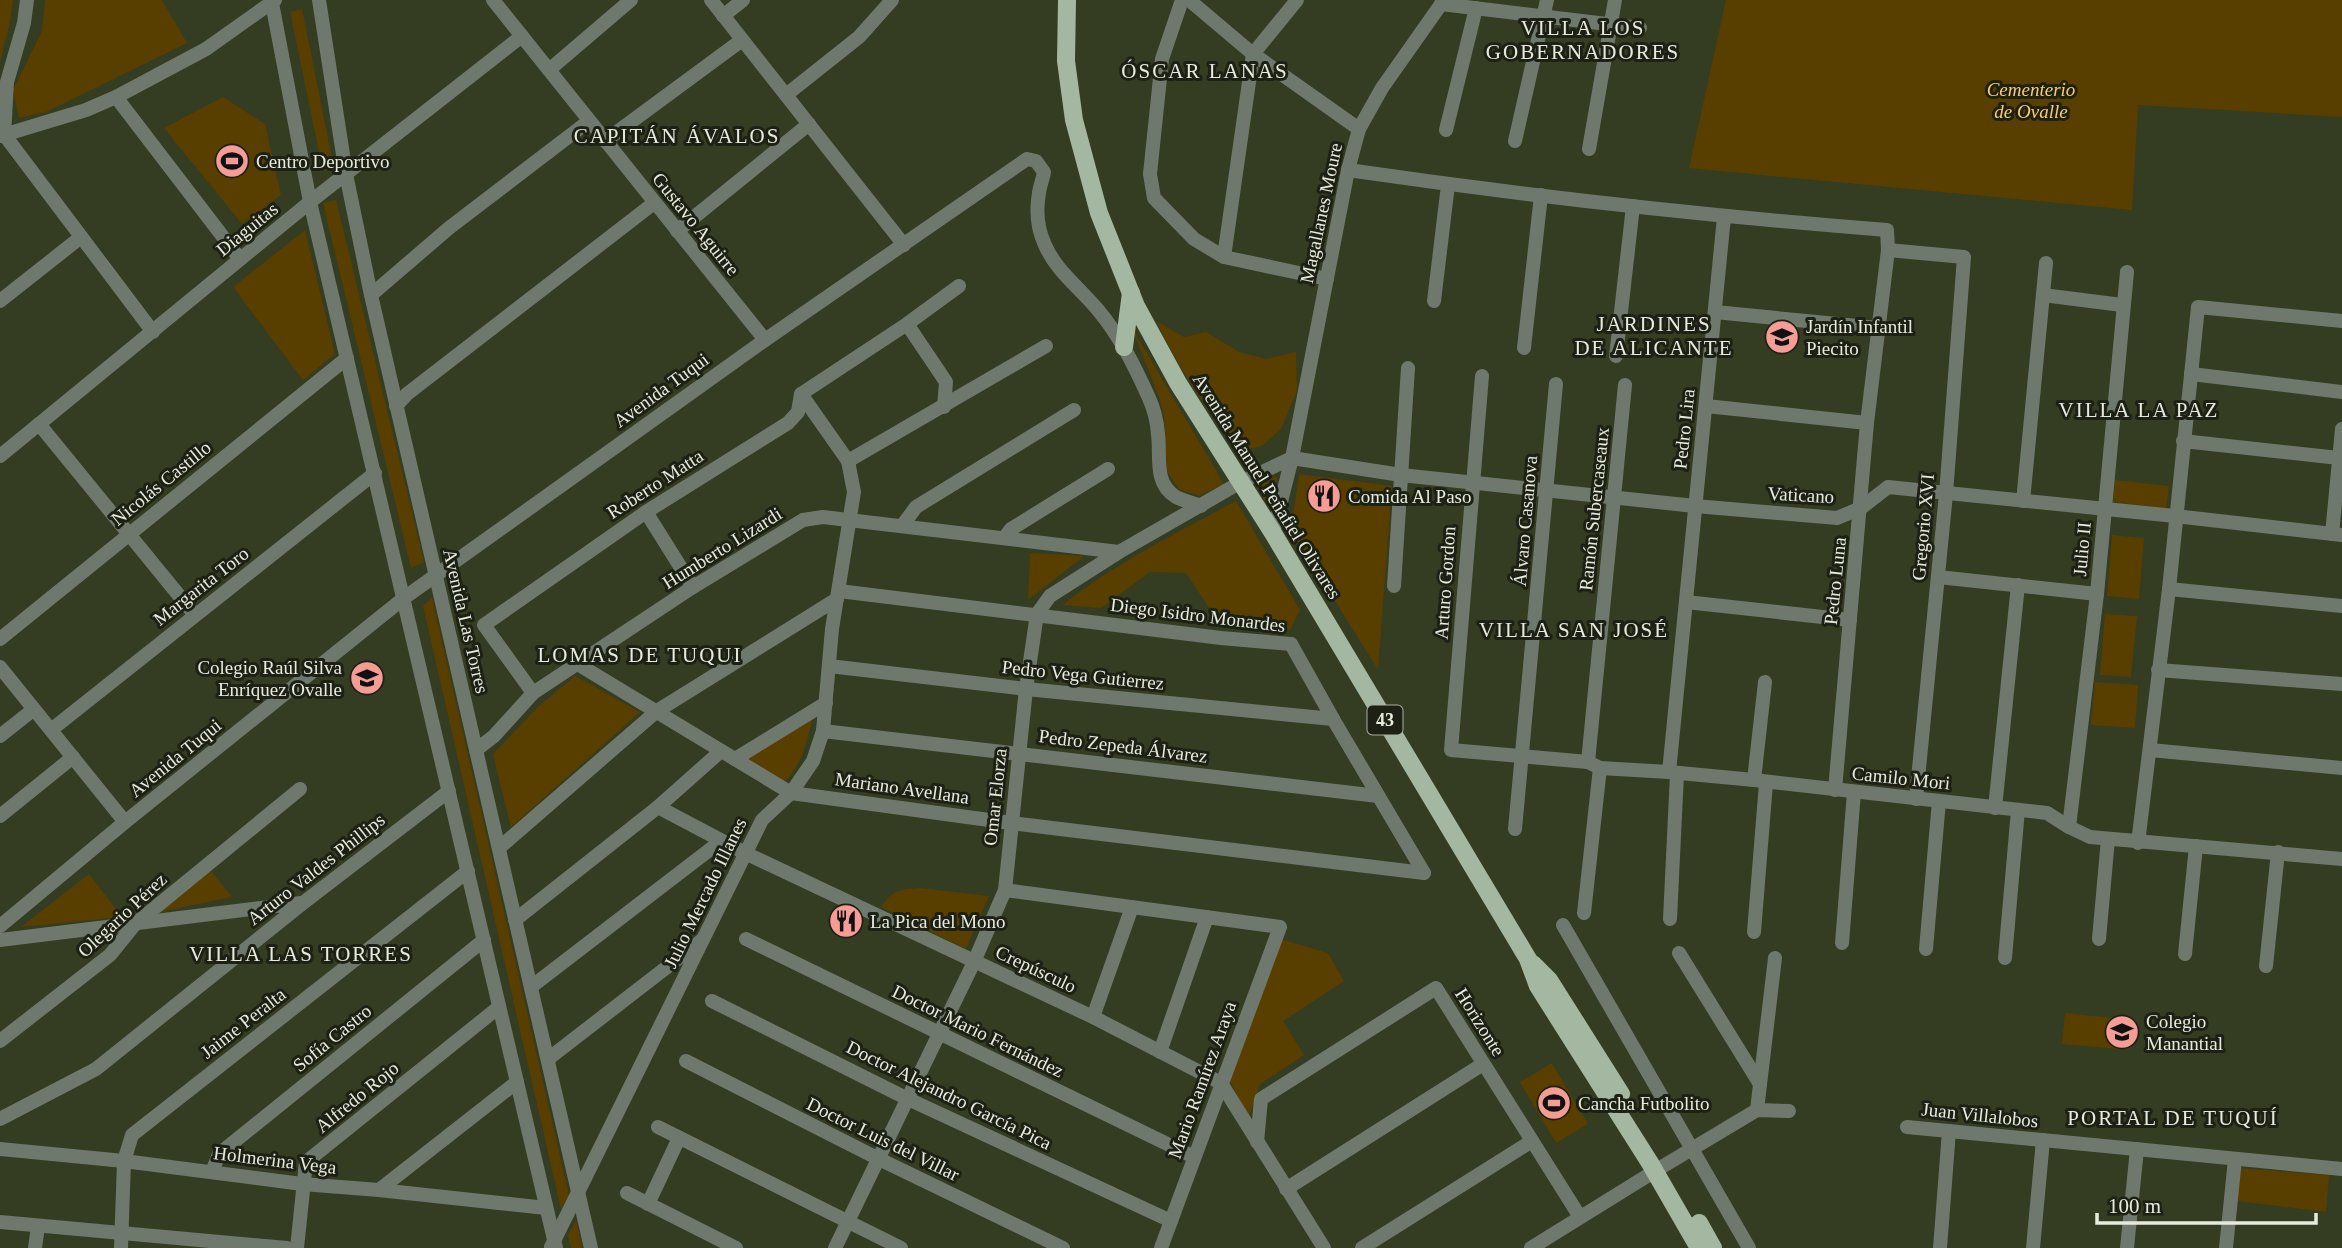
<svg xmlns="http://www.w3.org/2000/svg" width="2342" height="1248" viewBox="0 0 2342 1248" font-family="'Times New Roman',serif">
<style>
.green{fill:#583f00}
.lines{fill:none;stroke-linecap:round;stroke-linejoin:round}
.minor{stroke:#6f786d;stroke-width:14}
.tertiary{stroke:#6f786d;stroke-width:14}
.primary{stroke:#a4b7a0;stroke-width:18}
.labels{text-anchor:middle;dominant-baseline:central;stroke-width:6;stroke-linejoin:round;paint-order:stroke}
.shield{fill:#1d2115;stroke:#aaaea0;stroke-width:2}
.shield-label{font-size:18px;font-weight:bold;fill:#e6ebdb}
.park-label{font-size:19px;font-style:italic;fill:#fccb6c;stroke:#1d2115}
.poi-label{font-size:19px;fill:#e6ebdb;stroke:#1d2115;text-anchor:start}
.street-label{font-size:19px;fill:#e6ebdb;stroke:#1d2115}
.neighbourhood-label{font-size:21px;letter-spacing:2px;fill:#e6ebdb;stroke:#1d2115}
</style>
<rect width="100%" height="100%" fill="#343c21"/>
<g class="green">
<polygon points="0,0 13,0 10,22 0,62"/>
<polygon points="45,0 162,0 187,43 46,112 19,118 13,90 42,31"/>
<polygon points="1726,0 2342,0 2342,117 2138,105 2132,210 1689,168"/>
<polygon points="302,9 334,169 323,171 290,12"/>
<polygon points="223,97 265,124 281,195 242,224 164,128"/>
<polygon points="336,200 424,562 411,568 323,203"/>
<polygon points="305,230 335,354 303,380 233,287"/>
<path d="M1156,321L1184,337L1206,332L1239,352L1266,359L1296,352L1297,391L1281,429L1262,446L1240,451C1206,411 1179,368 1156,321Z"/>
<polygon points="1131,326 1224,484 1199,496 1179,489 1167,472 1164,417 1160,400"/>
<polygon points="1299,474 1392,486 1378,670 1291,530"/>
<polygon points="1277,476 1272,512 1257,487"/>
<polygon points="2115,480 2169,486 2166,508 2113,502"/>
<path d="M1236,501L1300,610L1290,630L1221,626L1186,573L1150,572L1101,608L1063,605C1115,563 1177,533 1236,501Z"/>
<polygon points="2112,535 2144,538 2139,599 2107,596"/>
<polygon points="1030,553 1031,553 1084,556 1028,600"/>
<polygon points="432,598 569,1196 561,1209 423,606"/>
<polygon points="2105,614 2137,616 2131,677 2100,675"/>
<polygon points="575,676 640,712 511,827 493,754 539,706"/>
<polygon points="2095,682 2138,685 2135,728 2091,725"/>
<path d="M813,717C806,743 804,761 785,782L745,758Z"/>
<polygon points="210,870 232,897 155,913"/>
<polygon points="89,874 122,917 21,927"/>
<path d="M920,888L989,896L966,949L881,907C893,890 900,889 920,888Z"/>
<polygon points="1280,939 1328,953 1344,981 1283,1021 1304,1055 1260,1084 1249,1117 1227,1076"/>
<polygon points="2065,1013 2122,1019 2119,1049 2062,1044"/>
<polygon points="1552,1063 1588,1124 1556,1143 1520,1082"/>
<polygon points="2238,1168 2329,1175 2326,1212 2237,1201"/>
<polygon points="576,1220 582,1248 571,1248 568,1235"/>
</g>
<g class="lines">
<g class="minor">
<polyline points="493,0 765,340"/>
<polyline points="711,0 904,245"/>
<polyline points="1182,0 1162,59 1150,174 1154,198 1194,239 1224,257 1327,279"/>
<polyline points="1189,0 1253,54 1359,129"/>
<polyline points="1441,4 1640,28"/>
<polyline points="723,16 743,0"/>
<polyline points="549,70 631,0"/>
<polyline points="786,95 859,37 892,0"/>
<polyline points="116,97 240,259"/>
<polyline points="0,129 153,332"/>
<polyline points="1446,130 1476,8"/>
<polyline points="605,141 742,40"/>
<polyline points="1515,141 1547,0"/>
<polyline points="1589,149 1615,0"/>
<path d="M1348,170C1527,196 1707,216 1887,230L1888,250L1867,423L1835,790"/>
<polyline points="677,231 809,124"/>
<polyline points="1888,250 1964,257 1946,494 1916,799"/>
<polyline points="1224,257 1253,54 1297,0"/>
<polyline points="371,295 449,228 589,121"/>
<polyline points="2043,295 2122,305"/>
<polyline points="0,301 81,237"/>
<polyline points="1434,301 1448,185"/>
<polyline points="1715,312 1878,328"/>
<polyline points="907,324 946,382 944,407"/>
<polyline points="1524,348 1541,195"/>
<polyline points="1616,356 1633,206"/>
<polyline points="2191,374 2342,392"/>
<polyline points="1482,376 1451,750 1588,762 1600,768 1669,772 1754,780 2047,813 2069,827 2090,837 2342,859"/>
<polyline points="396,406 407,394 654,203"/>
<polyline points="1706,406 1867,423"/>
<polyline points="39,424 195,615"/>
<polyline points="2183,441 2339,458"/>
<polyline points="0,456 310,202 522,36"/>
<polyline points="848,461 1046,346"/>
<polyline points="2023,501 2046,263"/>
<polyline points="646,512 693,587"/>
<polyline points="902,526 916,507 1074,410"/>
<polyline points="1273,533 1292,458 1401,475 1695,506 1837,518 1861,508 1888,487 2175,516 2342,535"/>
<polyline points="2332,534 2342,429"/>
<polyline points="1005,537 1011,529 1108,469"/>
<polyline points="1938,577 2097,594"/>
<polyline points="1394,586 1408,368"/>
<polyline points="2169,589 2342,606"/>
<polyline points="839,591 1221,638 1291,644 1333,719 1424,873"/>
<polyline points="1686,602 1850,620"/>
<polyline points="0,639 347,358"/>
<polyline points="576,663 791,793 1011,823 1424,873"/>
<polyline points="829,666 1026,689 1333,719"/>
<polyline points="0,667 125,822"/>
<polyline points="2158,670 2342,684"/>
<polyline points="533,693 484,625 646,512 788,423 798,412 801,394 907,324 959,286"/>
<polyline points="51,730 375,473"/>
<polyline points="823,731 1378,796"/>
<polyline points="0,736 34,709"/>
<polyline points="476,750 494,736 533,693 693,587 803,520 823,517 1119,552"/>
<polyline points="2150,750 2342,768"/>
<polyline points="735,759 826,703"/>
<polyline points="1588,762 1625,385"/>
<polyline points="1669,772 1724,217"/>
<polyline points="1754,780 1765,682"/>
<polyline points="658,807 747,854 1093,1017 1221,1083 1324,1248"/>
<polyline points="1995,808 2018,585"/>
<polyline points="0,816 73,757"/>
<polyline points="2069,827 2097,594 2127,272"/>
<polyline points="1515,829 1556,384"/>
<polyline points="2138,843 2169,589 2198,307 2342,321"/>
<polyline points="499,848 657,711 837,599"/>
<polyline points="1005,890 1280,927 1161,1248"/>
<polyline points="1584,913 1600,768"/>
<polyline points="1670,919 1677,774"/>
<polyline points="515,920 658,807 721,751"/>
<polyline points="1563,925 1749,1248"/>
<polyline points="1754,932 1766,783"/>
<polyline points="746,939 1194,1157"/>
<polyline points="2099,939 2108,839"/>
<polyline points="0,940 301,903"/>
<polyline points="1842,943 1854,792"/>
<polyline points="1926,949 1939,801"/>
<polyline points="1679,953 1760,1084"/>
<polyline points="2185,954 2196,846"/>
<polyline points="2005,958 2018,810"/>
<polyline points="2266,966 2278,852"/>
<polyline points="531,987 721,841"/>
<polyline points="712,1001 908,1099 1171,1221"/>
<polyline points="1093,1017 1132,907"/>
<polyline points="0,1041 110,955 135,924 300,789"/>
<polyline points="1160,1052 1207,917"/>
<polyline points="548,1059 702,940"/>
<polyline points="686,1061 879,1159 1063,1248"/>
<polyline points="1757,1110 1775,958"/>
<polyline points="0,1119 96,1069 303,903 449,791"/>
<polyline points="658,1127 901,1248"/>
<polyline points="1907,1127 2342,1169"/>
<polyline points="1257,1142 1261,1099 1436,988 1580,1217"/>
<polyline points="0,1149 124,1161 302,1184 379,1190 546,1208"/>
<polyline points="1655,1171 1757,1110 1789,1111"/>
<polyline points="212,1172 219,1154 484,940"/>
<polyline points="1286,1189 1483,1064"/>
<polyline points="379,1190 517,1082"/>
<polyline points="627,1193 736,1248"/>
<polyline points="648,1204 679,1138"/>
<polyline points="0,1222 287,1248"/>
<polyline points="551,1247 762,820 791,793 813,761 823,731 832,629 854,492 848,461 801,394"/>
<polyline points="35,1248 38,1226"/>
<polyline points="121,1248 124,1161 132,1135 468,871"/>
<polyline points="297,1248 306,1162 499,1007"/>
<polyline points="1362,1248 1532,1141"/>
<polyline points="1940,1248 1949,1131"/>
<polyline points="2033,1248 2043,1140"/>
<polyline points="2127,1248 2137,1149"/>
<polyline points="2226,1248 2235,1159"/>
</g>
<g class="tertiary">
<polyline points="319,0 346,174 371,295 591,1248"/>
<polyline points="272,3 310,202 556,1248"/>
<polyline points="4,135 7,82 24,23 27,0"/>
<polyline points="0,136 86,110 116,97 206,49 275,0"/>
<path d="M0,926L125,822L404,598L765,340L1027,159L1036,161L1044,172C1043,179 1040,185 1039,193C1036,210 1037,228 1045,245C1056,271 1081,289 1098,310C1120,336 1135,367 1149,398C1154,409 1157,421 1158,434C1161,456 1153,483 1176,497C1184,501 1193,503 1201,506"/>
<polyline points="835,1248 974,962 1005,890 1026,689 1037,614 1050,596 1119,552 1241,482 1292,458 1348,170 1359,129 1382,88 1444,0"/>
<polyline points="1531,1248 1655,1171"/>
</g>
<g class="primary">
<polyline points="1067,0 1066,61 1074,120 1099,213 1136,306 1178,383 1273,533 1528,959 1538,986 1650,1163 1699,1248"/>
<polyline points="1124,347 1131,293"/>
<polyline points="1533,964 1549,980 1621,1094"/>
<polyline points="1699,1223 1713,1248"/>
</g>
</g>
<defs>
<g id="stadium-disc" transform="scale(1.75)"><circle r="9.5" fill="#f59c96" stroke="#1d2115"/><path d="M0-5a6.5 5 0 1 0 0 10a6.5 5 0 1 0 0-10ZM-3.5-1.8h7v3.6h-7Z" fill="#111"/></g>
<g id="school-disc" transform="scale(1.75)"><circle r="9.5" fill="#f59c96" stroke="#1d2115"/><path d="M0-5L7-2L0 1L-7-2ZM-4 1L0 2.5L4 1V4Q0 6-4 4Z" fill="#111"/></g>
<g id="restaurant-disc" transform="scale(1.75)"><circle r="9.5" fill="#f59c96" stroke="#1d2115"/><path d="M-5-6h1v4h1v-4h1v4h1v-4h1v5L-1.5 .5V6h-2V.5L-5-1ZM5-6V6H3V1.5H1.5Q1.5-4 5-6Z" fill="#111"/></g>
</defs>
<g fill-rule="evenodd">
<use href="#stadium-disc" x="232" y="161"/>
<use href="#school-disc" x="1782" y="337"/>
<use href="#restaurant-disc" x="1324" y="496"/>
<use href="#school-disc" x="367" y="678"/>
<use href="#restaurant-disc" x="846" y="921"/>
<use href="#school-disc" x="2122" y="1032"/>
<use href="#stadium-disc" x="1554" y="1103"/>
</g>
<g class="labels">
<rect class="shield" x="1367.5" y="705.5" width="35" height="29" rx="5"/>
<g class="shield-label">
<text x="1385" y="720">43</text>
</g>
<g class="park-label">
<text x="2031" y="89">Cementerio<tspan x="2031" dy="22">de Ovalle</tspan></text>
</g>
<g class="poi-label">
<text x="256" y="161">Centro Deportivo</text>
<text x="1806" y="326">Jardín Infantil<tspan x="1806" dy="22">Piecito</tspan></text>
<text x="1348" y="496">Comida Al Paso</text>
<text x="342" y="667" text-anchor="end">Colegio Raúl Silva<tspan x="342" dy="22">Enríquez Ovalle</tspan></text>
<text x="870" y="921">La Pica del Mono</text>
<text x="2146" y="1021">Colegio<tspan x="2146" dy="22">Manantial</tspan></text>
<text x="1578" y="1103">Cancha Futbolito</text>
</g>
<g class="street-label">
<text transform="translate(1321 213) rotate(-78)">Magallanes Moure</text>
<text transform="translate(696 224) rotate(51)">Gustavo Aguirre</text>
<text transform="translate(247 229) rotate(-39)">Diaguitas</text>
<text transform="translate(661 390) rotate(-36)">Avenida Tuqui</text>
<text transform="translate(1684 429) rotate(-84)">Pedro Lira</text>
<text transform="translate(161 483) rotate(-39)">Nicolás Castillo</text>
<text transform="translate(655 484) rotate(-33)">Roberto Matta</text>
<text transform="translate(1267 486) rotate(58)">Avenida Manuel Peñafiel Olivares</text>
<text transform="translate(1801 495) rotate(3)">Vaticano</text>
<text transform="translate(1594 509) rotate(-84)">Ramón Subercaseaux</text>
<text transform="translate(1525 521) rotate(-85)">Álvaro Casanova</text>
<text transform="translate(1923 527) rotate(-85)">Gregorio XVI</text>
<text transform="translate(722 548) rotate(-32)">Humberto Lizardi</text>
<text transform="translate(2082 549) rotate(-85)">Julio II</text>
<text transform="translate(1835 581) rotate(-84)">Pedro Luna</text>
<text transform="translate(1445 583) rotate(-86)">Arturo Gordon</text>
<text transform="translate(201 586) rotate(-38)">Margarita Toro</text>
<text transform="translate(1198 615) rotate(7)">Diego Isidro Monardes</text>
<text transform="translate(466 621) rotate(77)">Avenida Las Torres</text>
<text transform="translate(1083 675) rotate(6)">Pedro Vega Gutierrez</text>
<text transform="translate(1123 746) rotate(7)">Pedro Zepeda Álvarez</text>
<text transform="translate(175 758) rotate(-39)">Avenida Tuqui</text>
<text transform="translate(1901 778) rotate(6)">Camilo Mori</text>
<text transform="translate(902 788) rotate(8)">Mariano Avellana</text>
<text transform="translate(995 797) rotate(-84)">Omar Elorza</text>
<text transform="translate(316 869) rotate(-38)">Arturo Valdes Phillips</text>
<text transform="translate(705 893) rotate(-64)">Julio Mercado Illanes</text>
<text transform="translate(122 915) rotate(-43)">Olegario Pérez</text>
<text transform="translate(1036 969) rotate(25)">Crepúsculo</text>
<text transform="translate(1480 1022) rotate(58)">Horizonte</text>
<text transform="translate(243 1023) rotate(-38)">Jaime Peralta</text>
<text transform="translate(978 1031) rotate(26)">Doctor Mario Fernández</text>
<text transform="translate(332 1038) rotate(-39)">Sofía Castro</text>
<text transform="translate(1202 1080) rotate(-70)">Mario Ramírez Araya</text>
<text transform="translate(949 1095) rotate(26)">Doctor Alejandro García Pica</text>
<text transform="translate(357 1097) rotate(-39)">Alfredo Rojo</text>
<text transform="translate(1980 1115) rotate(6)">Juan Villalobos</text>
<text transform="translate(883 1139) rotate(26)">Doctor Luis del Villar</text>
<text transform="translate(275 1160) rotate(7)">Holmerina Vega</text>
</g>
<g class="neighbourhood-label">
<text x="1583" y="28">VILLA LOS<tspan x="1583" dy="24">GOBERNADORES</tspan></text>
<text x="1205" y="71">ÓSCAR LANAS</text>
<text x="677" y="136">CAPITÁN ÁVALOS</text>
<text x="1654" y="324">JARDINES<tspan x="1654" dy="24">DE ALICANTE</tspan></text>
<text x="2139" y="410">VILLA LA PAZ</text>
<text x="1574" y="630">VILLA SAN JOSÉ</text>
<text x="640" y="655">LOMAS DE TUQUI</text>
<text x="301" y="954">VILLA LAS TORRES</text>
<text x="2173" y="1118">PORTAL DE TUQUÍ</text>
</g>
</g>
<path d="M2097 1213v10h219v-10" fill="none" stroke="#e6ebdb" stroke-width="3.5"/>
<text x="2108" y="1213" font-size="21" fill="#e6ebdb" stroke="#1d2115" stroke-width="5" paint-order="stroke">100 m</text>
</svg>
